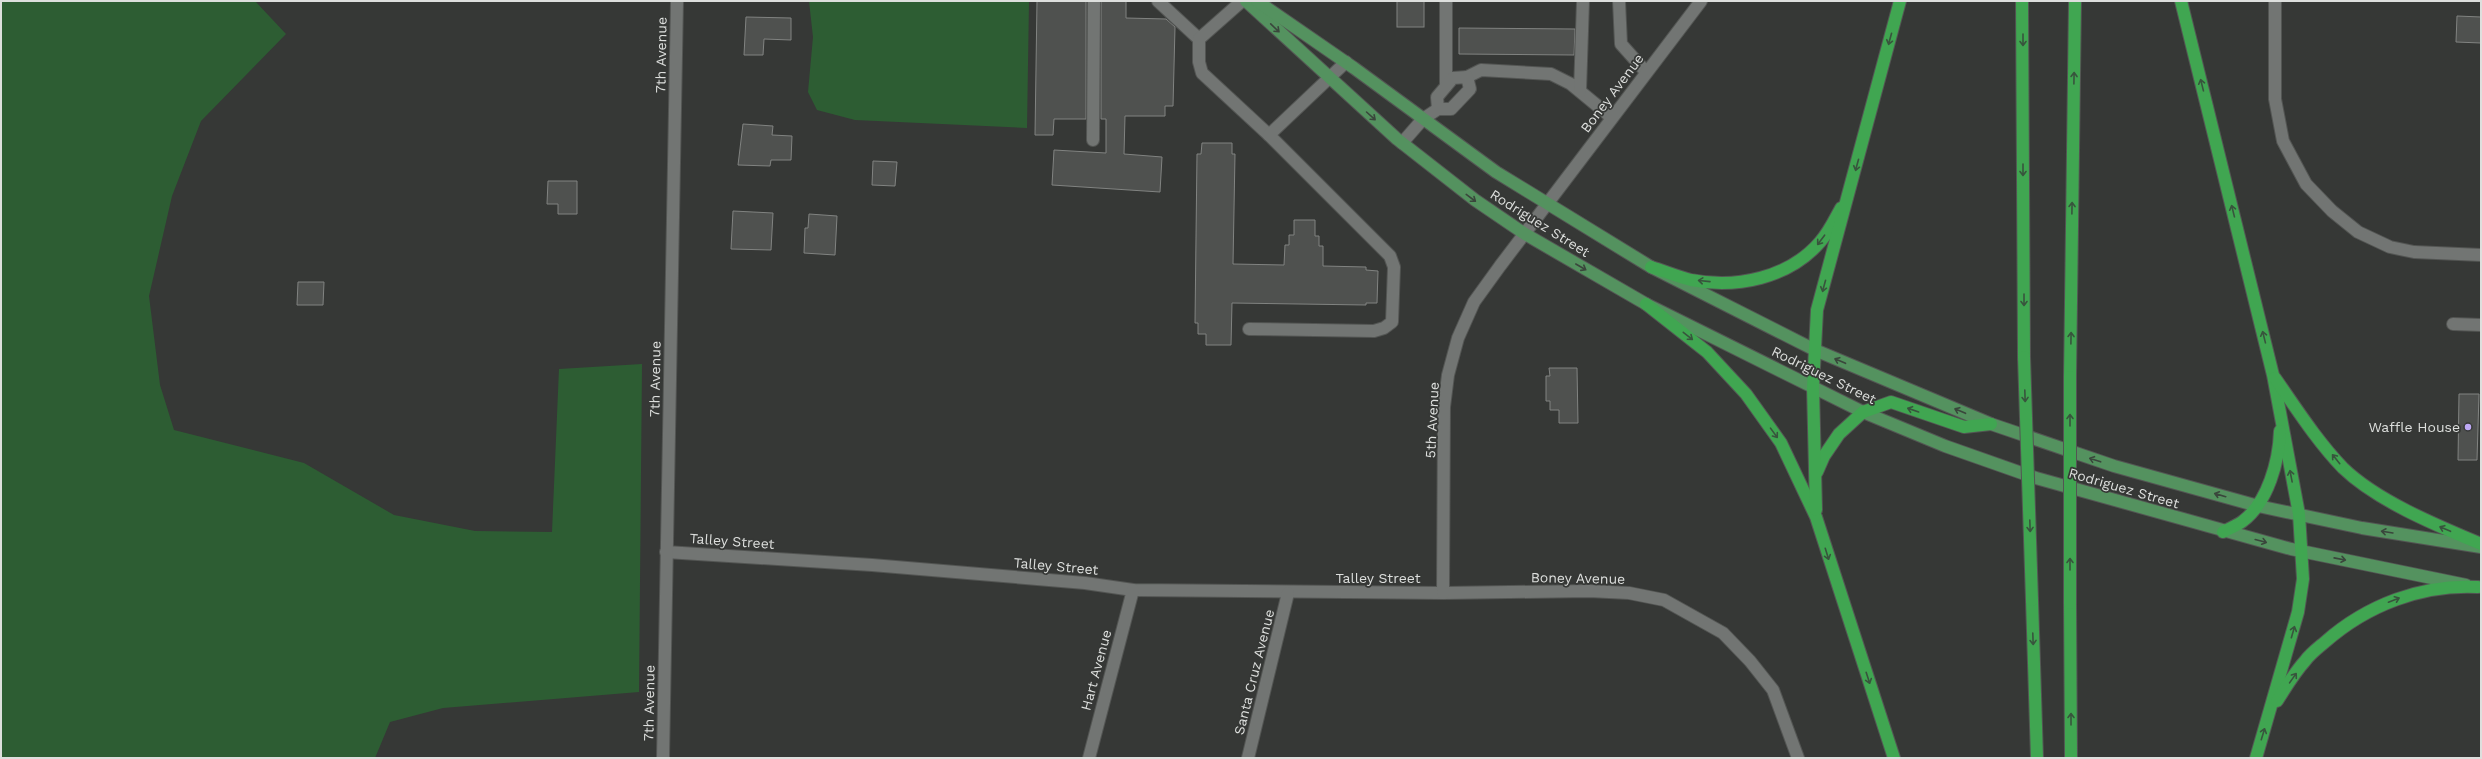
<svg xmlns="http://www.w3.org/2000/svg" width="2482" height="759" viewBox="0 0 2482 759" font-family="'Work Sans',sans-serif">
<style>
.green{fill:#2d5d33}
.building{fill:#4f514f;stroke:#818381}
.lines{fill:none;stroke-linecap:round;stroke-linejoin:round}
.minor-casing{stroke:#535553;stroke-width:14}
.major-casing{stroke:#535553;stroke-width:14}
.highway-casing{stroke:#535553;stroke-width:14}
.minor{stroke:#727573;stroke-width:12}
.major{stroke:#54925f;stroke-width:12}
.highway{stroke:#40a651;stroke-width:12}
.highway-bridge-casing{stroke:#535553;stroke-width:14;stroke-linecap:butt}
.highway-bridge{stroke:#40a651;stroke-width:12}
.oneway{stroke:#3a463c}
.oneway2{stroke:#38543d}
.poi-dot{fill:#bea9f5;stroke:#363836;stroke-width:1.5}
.labels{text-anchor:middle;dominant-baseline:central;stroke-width:3.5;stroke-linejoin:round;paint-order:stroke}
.street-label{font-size:14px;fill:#dddfdd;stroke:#363836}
.poi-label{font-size:14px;fill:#dddfdd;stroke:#363836;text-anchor:end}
</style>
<rect width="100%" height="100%" fill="#363836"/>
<g class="green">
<polygon points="1,1 255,1 286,34 201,121 172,196 149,296 160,385 174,430 304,463 394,515 475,531 552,532 559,369 642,364 639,692 443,708 390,722 375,758 1,758"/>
<polygon points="809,1 1029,1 1027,128 855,120 817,110 808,92 813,37"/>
</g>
<g class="building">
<polygon points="1037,1 1086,1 1086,119 1054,119 1053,135 1035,135"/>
<polygon points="1101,1 1126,1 1126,18 1166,19 1175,27 1173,106 1165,106 1165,116 1125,116 1124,154 1162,157 1160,192 1052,185 1054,150 1106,153 1106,119 1101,119"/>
<rect x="1397" y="1" width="27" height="26"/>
<polygon points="2457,16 2481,17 2481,43 2456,42"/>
<polygon points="746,17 791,18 791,40 764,39 763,55 744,55"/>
<polygon points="1459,28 1575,29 1574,55 1459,54"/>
<polygon points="743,124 773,126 772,135 792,136 791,160 771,160 770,166 738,165"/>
<polygon points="1202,143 1232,143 1232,154 1235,154 1233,264 1284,265 1285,245 1289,245 1289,235 1294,235 1294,220 1315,220 1315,236 1319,236 1319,246 1323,246 1323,266 1366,267 1366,270 1378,271 1377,303 1366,303 1366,305 1232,303 1231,345 1206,345 1206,334 1198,334 1198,323 1195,323 1197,154 1201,154"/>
<polygon points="873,161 897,162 895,186 872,185"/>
<polygon points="548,181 577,181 577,214 558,214 558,204 547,204"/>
<polygon points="733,211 773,213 771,250 731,249"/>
<polygon points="809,214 837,216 835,255 804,253 805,228 808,228"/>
<polygon points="298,282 324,282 323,305 297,305"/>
<polygon points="1549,368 1577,368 1578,423 1559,423 1559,410 1550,410 1550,401 1546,401 1546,376 1550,376"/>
<polygon points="2459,394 2479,394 2477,460 2458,460"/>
</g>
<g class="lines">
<g class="minor-casing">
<g id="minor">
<polyline points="1158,1 1199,39"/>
<polyline points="1242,1 1199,39 1199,62 1202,73 1269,135"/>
<polyline points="1446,1 1446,86"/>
<polyline points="1619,1 1621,44 1646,72"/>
<polyline points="2275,1 2275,99 2283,141 2306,184 2332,211 2358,232 2390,247 2414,252 2481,255"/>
<polyline points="1467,77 1481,70 1551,74 1571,84 1611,117"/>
<polyline points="1580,91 1583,1"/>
<polyline points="1093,140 1094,1"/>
<polyline points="1402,143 1423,119 1438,109 1451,109 1470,89 1467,77 1453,78 1437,97 1438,109"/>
<polyline points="2453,324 2481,325"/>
<polyline points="1249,329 1374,331 1384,328 1392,322 1394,267 1390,256 1269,135 1346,62"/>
<polyline points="666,552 872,565 1085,583 1133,590 1443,593 1589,591 1629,593 1664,600 1723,633 1750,661 1773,690 1798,758"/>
<polyline points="1443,593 1444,407 1448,375 1458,338 1474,302 1500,266 1701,1"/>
<polyline points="663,758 677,1"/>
<polyline points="1089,758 1133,590"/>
<polyline points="1248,758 1288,593"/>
</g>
</g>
<g class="major-casing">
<g id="major">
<polyline points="1246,1 1397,139 1475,200 1525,234 1646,304 1863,412 1945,446 2036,478 2291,549 2466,585"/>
<polyline points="1257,1 1354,68 1496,172 1651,267 1815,350 1991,424 2114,466 2258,506 2362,528 2481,547"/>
</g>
</g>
<g class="highway-casing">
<g id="highway">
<polyline points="2022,1 2024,357"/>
<polyline points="2181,1 2273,375 2299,514 2303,579 2298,612 2256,758"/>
<path d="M1651,267C1664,271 1678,277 1691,280C1736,289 1789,278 1820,242C1829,232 1835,219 1841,208"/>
<polyline points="1646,304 1707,352 1746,394 1781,443 1816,517 1894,758"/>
<polyline points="2070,377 2075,1"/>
<path d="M2275,378C2296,408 2317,441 2343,468C2377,501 2438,526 2481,544"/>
<polyline points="1817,472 1824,456 1839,434 1863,412 1891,402 1964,427 1991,424"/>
<polyline points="1816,510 1813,387 1817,310 1900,1"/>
<path d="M2223,532C2229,528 2237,526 2243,521C2268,502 2279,461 2280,431"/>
<polyline points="2032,600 2037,758"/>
<polyline points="2070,603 2071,758"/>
<path d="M2277,701C2286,687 2294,673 2305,661C2310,654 2318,648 2325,642C2367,605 2422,584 2478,587"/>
</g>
</g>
<use href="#minor" class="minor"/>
<use href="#major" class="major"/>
<use href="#highway" class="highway"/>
<g class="highway-bridge-casing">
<g id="highway-bridge">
<polyline points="2024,357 2032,600"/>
<polyline points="2070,377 2070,603"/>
</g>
</g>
<use href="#highway-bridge" class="highway-bridge"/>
</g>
<defs><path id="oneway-shaft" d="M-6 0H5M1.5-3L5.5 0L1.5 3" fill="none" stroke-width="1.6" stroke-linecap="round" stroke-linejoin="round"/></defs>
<g class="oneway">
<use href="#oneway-shaft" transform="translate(1275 28) rotate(44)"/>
<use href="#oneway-shaft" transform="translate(1371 116) rotate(42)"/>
<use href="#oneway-shaft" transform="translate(1471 198) rotate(37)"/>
<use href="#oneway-shaft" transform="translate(1581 267) rotate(30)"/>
<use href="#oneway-shaft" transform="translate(1840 361) rotate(-157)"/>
<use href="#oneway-shaft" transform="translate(1960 411) rotate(-157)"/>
<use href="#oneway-shaft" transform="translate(2095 460) rotate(-162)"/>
<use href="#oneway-shaft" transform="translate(2220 495) rotate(-164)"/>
<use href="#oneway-shaft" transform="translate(2387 532) rotate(-171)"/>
<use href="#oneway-shaft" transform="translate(2261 541) rotate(15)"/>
<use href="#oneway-shaft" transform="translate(2340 559) rotate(11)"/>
</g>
<g class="oneway2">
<use href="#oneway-shaft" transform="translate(1890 39) rotate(105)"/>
<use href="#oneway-shaft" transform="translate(2023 40) rotate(90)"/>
<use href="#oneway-shaft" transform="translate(2074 78) rotate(-89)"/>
<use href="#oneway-shaft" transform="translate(2202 85) rotate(-104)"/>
<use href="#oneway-shaft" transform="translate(1857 165) rotate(105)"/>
<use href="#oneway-shaft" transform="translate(2023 170) rotate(90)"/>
<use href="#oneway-shaft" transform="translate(2072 208) rotate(-89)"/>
<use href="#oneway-shaft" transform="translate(2233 211) rotate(-104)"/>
<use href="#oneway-shaft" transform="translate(1821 240) rotate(127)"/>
<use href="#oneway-shaft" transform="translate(1704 281) rotate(-174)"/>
<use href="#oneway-shaft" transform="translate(1824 286) rotate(105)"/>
<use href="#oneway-shaft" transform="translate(2024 300) rotate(90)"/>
<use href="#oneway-shaft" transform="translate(1688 336) rotate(38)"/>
<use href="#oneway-shaft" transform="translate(2264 337) rotate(-104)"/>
<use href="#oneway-shaft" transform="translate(2071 338) rotate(-89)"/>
<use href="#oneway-shaft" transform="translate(2025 396) rotate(88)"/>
<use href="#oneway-shaft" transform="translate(1913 410) rotate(-161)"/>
<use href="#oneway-shaft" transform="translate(2070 420) rotate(-90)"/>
<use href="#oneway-shaft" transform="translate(1774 433) rotate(54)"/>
<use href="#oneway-shaft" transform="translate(2336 459) rotate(-129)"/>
<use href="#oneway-shaft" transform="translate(2291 476) rotate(-101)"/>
<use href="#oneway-shaft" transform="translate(2030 526) rotate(88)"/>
<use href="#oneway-shaft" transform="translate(2445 529) rotate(-157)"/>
<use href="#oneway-shaft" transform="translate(1827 554) rotate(73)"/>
<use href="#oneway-shaft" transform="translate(2070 564) rotate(-90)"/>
<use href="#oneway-shaft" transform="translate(2394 600) rotate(-21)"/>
<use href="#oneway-shaft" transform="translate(2293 632) rotate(-74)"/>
<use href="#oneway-shaft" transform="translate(2033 639) rotate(88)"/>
<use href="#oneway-shaft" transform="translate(1868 678) rotate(72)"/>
<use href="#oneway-shaft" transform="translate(2293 678) rotate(-55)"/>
<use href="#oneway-shaft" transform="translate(2071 719) rotate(-90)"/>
<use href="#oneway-shaft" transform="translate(2263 734) rotate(-73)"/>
</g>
<circle class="poi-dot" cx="2468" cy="427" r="4"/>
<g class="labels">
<g class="street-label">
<text transform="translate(661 55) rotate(-89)">7th Avenue</text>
<text transform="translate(1612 93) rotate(-53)">Boney Avenue</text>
<text transform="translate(1540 223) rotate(32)">Rodriguez Street</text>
<text transform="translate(1824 375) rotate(26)">Rodriguez Street</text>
<text transform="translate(655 379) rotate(-89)">7th Avenue</text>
<text transform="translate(1432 420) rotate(-87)">5th Avenue</text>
<text transform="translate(2124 488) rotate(16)">Rodriguez Street</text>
<text transform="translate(732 541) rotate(4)">Talley Street</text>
<text transform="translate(1056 566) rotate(5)">Talley Street</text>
<text x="1378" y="578">Talley Street</text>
<text transform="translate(1578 578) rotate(1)">Boney Avenue</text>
<text transform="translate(1096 670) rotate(-75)">Hart Avenue</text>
<text transform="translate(1254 672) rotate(-76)">Santa Cruz Avenue</text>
<text transform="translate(649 703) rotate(-89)">7th Avenue</text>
</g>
<g class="poi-label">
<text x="2460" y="427">Waffle House</text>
</g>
</g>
<rect width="2482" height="759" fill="none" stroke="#dddfdd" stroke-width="4"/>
</svg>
